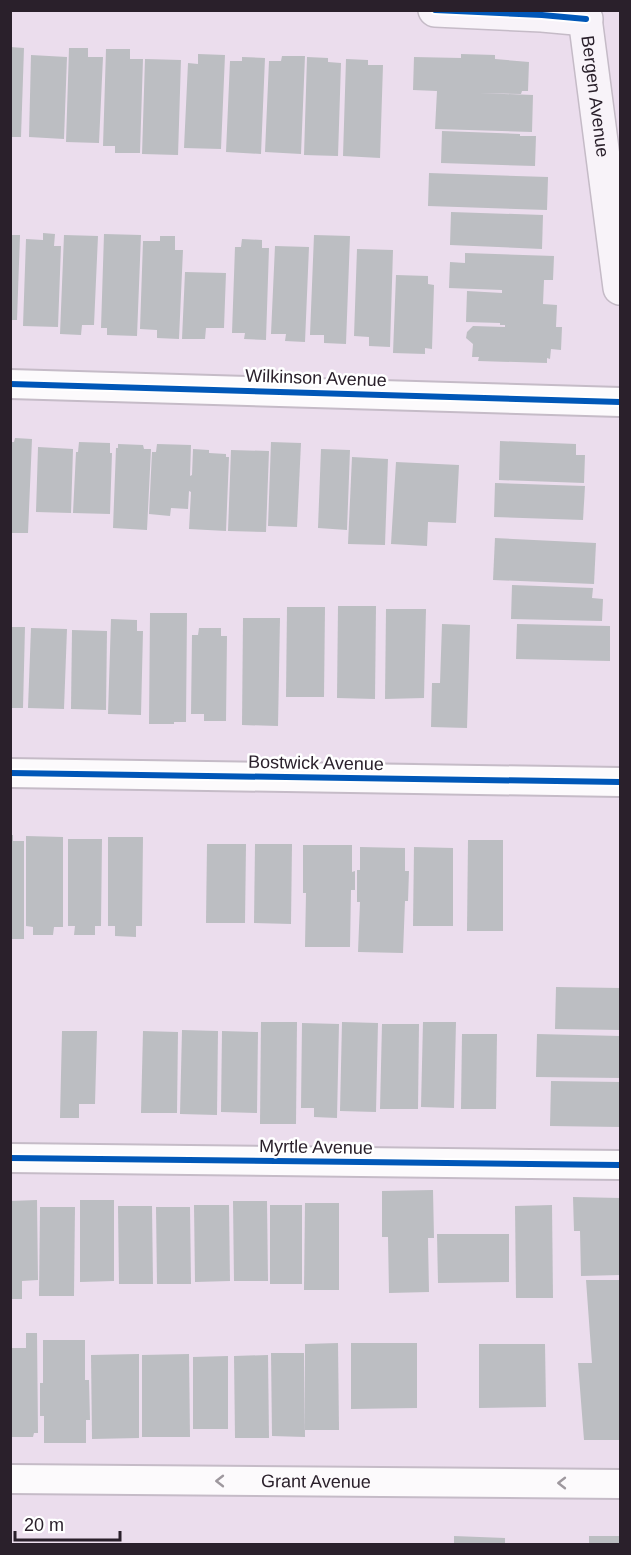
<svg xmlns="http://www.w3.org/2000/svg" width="631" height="1555" viewBox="0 0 631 1555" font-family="Arial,sans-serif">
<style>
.building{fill:#bcbec2}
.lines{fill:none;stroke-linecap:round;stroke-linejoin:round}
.street-casing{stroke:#c5bbc7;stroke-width:32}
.secondary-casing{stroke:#c5bbc7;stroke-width:36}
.street{stroke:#fcfafc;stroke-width:28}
.secondary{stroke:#f8f3f9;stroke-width:33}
.cycleway-casing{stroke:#fff;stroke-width:10}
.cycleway{stroke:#0057b8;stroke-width:6}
.oneway{stroke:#9e989e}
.labels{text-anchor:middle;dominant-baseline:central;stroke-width:5;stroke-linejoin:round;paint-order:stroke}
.street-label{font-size:18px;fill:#2a202b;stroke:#fff}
</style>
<rect width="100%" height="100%" fill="#ebdded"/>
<g class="building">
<polygon points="10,47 24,48 21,137 10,137"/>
<polygon points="69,48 88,48 88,57 103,57 99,143 66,142"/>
<polygon points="106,49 130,49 130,59 143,59 140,153 115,153 115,146 103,146"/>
<polygon points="198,54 225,55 221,149 184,148 188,63 198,64"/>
<polygon points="461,54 495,55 495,59 529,62 528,91 522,91 521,94 479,93 533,95 532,132 435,129 437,91 413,90 414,57 461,58"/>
<polygon points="31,55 67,57 64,139 29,137"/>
<polygon points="282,56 305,56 301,154 265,152 269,61 281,61"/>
<polygon points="242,57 265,58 261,154 226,152 230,61 242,61"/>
<polygon points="307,57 328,58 328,62 341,63 338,156 304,155"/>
<polygon points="145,59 181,60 178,155 142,154"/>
<polygon points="346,59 368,60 368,65 383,65 380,158 343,156"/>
<polygon points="442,131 520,134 520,136 536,136 535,166 441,163"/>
<polygon points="429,173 548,177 547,210 428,206"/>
<polygon points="451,212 543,215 542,249 450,245"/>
<polygon points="43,233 55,234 54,246 61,246 58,327 23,326 26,239 43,240"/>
<polygon points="104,234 141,235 137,336 107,335 107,328 101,328"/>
<polygon points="10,235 20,235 17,320 10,320"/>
<polygon points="64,235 98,236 94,325 82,325 81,335 60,334"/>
<polygon points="314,235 350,236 346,344 324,343 324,335 310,335"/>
<polygon points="160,236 175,236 175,250 183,250 179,339 157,338 157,330 140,329 143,241 160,241"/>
<polygon points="242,239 262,240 262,248 269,248 266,340 244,339 245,333 232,333 235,247 241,247"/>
<polygon points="275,246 309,247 305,342 285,341 286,334 271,334"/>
<polygon points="357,249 393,250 390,347 369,346 369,337 354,336"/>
<polygon points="465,253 554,256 553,280 544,280 543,304 557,305 556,327 562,327 561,350 551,349 550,359 547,358 547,363 478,361 479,357 472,357 473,344 466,338 467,332 473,326 505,327 505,325 500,325 500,323 466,322 467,291 502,293 502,290 449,288 450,262 465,263"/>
<polygon points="185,272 226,273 224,328 206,328 205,339 182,339"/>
<polygon points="396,275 428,276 428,284 434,285 432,349 425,348 425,354 393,353"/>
<polygon points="15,438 32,439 28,533 10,533 10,442 14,442"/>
<polygon points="500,441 576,444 576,455 585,455 584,483 499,480"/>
<polygon points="79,442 110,443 110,453 112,453 110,514 73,513 76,452 78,452"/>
<polygon points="271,442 301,443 297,527 268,526"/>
<polygon points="118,444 143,445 144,449 151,449 147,530 113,528 116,448 118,448"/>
<polygon points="157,444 191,445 190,476 192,475 193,449 209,450 209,453 226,454 226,457 229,457 226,531 189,529 191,492 189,491 188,509 171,508 170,516 149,514 152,452 156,452"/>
<polygon points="38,447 73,449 71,513 36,512"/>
<polygon points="321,449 350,450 347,530 318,528"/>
<polygon points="231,450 269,451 266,532 228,531"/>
<polygon points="352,457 388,459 385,545 348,544"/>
<polygon points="396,462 459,465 456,523 428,522 427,546 391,544"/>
<polygon points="495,483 585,486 583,520 494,517"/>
<polygon points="495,538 596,543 594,584 493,580"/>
<polygon points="512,585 593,588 592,598 603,599 602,621 511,619"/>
<polygon points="338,606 376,606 375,699 337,698"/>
<polygon points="287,607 325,607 324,697 286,697"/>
<polygon points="386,609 426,609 424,698 385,699"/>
<polygon points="150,613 187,613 186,722 174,722 174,724 149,724"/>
<polygon points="243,618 280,618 278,726 242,725"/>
<polygon points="111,619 137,620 137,631 143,631 141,715 108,714"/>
<polygon points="442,624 470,625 467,728 431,727 432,683 440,683"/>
<polygon points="517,624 610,626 610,661 516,659"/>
<polygon points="10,627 25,627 23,708 10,708"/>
<polygon points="31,628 67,629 64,709 28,708"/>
<polygon points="199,628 221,628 221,636 227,636 226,721 204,721 204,714 191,714 192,635 198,635"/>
<polygon points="72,630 107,631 106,710 71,709"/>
<polygon points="10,835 13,835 13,841 24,841 24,939 10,939"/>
<polygon points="26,836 63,837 63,927 54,927 53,935 33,935 33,927 26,926"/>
<polygon points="108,837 143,837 142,926 136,926 136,937 115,936 115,926 108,926"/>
<polygon points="68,839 102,839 101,926 95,926 95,935 74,935 75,926 68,926"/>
<polygon points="468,840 503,840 503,931 467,931"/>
<polygon points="207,844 246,844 245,923 206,923"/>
<polygon points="255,844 292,844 291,924 254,923"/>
<polygon points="303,845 352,845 352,872 355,871 355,890 351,890 350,947 305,947 306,893 303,893"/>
<polygon points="360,847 405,848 405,871 409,871 408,901 405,901 403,953 358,952 360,902 357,902 357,870 360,870"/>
<polygon points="414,847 453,848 453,926 413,926"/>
<polygon points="556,987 620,988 620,1030 555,1029"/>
<polygon points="261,1022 297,1022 296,1124 260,1124"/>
<polygon points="342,1022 378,1023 376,1112 340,1111"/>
<polygon points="423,1022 456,1022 454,1108 421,1107"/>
<polygon points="302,1023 339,1024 337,1118 314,1117 314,1108 301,1108"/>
<polygon points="382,1024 419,1024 418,1109 380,1109"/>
<polygon points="182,1030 218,1031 217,1115 180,1114"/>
<polygon points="62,1031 97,1031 95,1104 79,1104 79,1118 60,1118"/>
<polygon points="143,1031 178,1032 177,1113 141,1113"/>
<polygon points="222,1031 258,1032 257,1113 221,1112"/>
<polygon points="462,1034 497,1034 496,1109 461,1109"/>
<polygon points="537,1034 620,1036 620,1078 536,1077"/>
<polygon points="551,1081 620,1082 620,1127 550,1126"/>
<polygon points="433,1190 434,1238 428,1238 429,1292 389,1293 388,1237 382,1237 382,1191"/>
<polygon points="573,1197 620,1198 620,1275 581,1276 580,1231 574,1231"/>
<polygon points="37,1200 38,1280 22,1281 22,1299 10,1299 10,1201"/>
<polygon points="80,1200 114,1200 114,1281 80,1282"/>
<polygon points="233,1201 267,1201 268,1281 234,1281"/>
<polygon points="305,1203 339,1203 339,1290 304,1290"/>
<polygon points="194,1205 229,1205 230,1281 195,1282"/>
<rect x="270" y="1205" width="32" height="79"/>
<polygon points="552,1205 553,1298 516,1298 515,1206"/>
<polygon points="118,1206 152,1206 153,1284 119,1284"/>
<polygon points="40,1207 75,1207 74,1296 39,1296"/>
<polygon points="156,1207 190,1207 191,1284 157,1284"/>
<polygon points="437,1234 509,1234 509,1282 438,1283"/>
<polygon points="586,1280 620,1280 620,1440 584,1440 578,1363 592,1363"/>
<polygon points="26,1333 37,1333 38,1433 34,1433 33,1437 10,1437 10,1348 26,1348"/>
<polygon points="43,1340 85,1340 85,1380 89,1380 90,1420 86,1420 86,1443 44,1443 44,1416 40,1416 40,1383 43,1383"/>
<polygon points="338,1343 339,1430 305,1430 305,1344"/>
<polygon points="351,1343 417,1343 417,1408 351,1409"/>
<polygon points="479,1344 545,1344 546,1407 479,1408"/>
<polygon points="271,1353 304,1353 305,1437 272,1436"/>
<polygon points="139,1354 139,1438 92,1439 91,1355"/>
<polygon points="189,1354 190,1437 142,1437 142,1355"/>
<polygon points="268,1355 269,1438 235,1438 234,1356"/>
<polygon points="228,1356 228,1429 193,1429 193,1357"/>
<polygon points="454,1536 505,1538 505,1544 454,1544"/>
<rect x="589" y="1536" width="31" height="8"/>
</g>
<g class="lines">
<g class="street-casing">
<g id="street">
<polyline points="10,384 620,402"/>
<polyline points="10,773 620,782"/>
<polyline points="10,1158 620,1165"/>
<path id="s1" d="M10,1479L620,1484"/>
</g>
</g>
<g class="secondary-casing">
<g id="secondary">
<polyline points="435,10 542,15 586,19"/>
<path id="s2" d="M584,10L620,288"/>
</g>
</g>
<use href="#street" class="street"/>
<use href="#secondary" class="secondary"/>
<g class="cycleway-casing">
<g id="cycleway">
<polyline points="435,10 542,15 586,19"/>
<polyline points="10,384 620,402"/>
<polyline points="10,773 620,782"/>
<polyline points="10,1158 620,1165"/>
</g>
</g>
<use href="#cycleway" class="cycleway"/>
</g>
<defs><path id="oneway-chevron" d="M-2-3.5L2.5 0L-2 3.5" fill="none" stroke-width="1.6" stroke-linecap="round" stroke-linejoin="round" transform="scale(1.5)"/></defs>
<g class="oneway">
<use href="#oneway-chevron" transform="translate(220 1481) rotate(-180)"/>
<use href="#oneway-chevron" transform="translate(562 1483) rotate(-180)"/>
</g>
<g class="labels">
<g class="street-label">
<text stroke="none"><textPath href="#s2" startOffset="87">Bergen Avenue</textPath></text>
<text transform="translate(316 378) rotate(2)">Wilkinson Avenue</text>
<text transform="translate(316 763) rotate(1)">Bostwick Avenue</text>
<text transform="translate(316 1147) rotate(1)">Myrtle Avenue</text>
<text stroke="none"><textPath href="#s1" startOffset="306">Grant Avenue</textPath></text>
</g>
</g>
<rect width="631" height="1555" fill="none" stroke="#2a202b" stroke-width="24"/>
<path d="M15 1531v9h105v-9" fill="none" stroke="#2a202b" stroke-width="3"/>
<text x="24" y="1531" font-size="18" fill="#2a202b" stroke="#ffffff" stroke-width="4.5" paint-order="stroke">20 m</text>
</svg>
